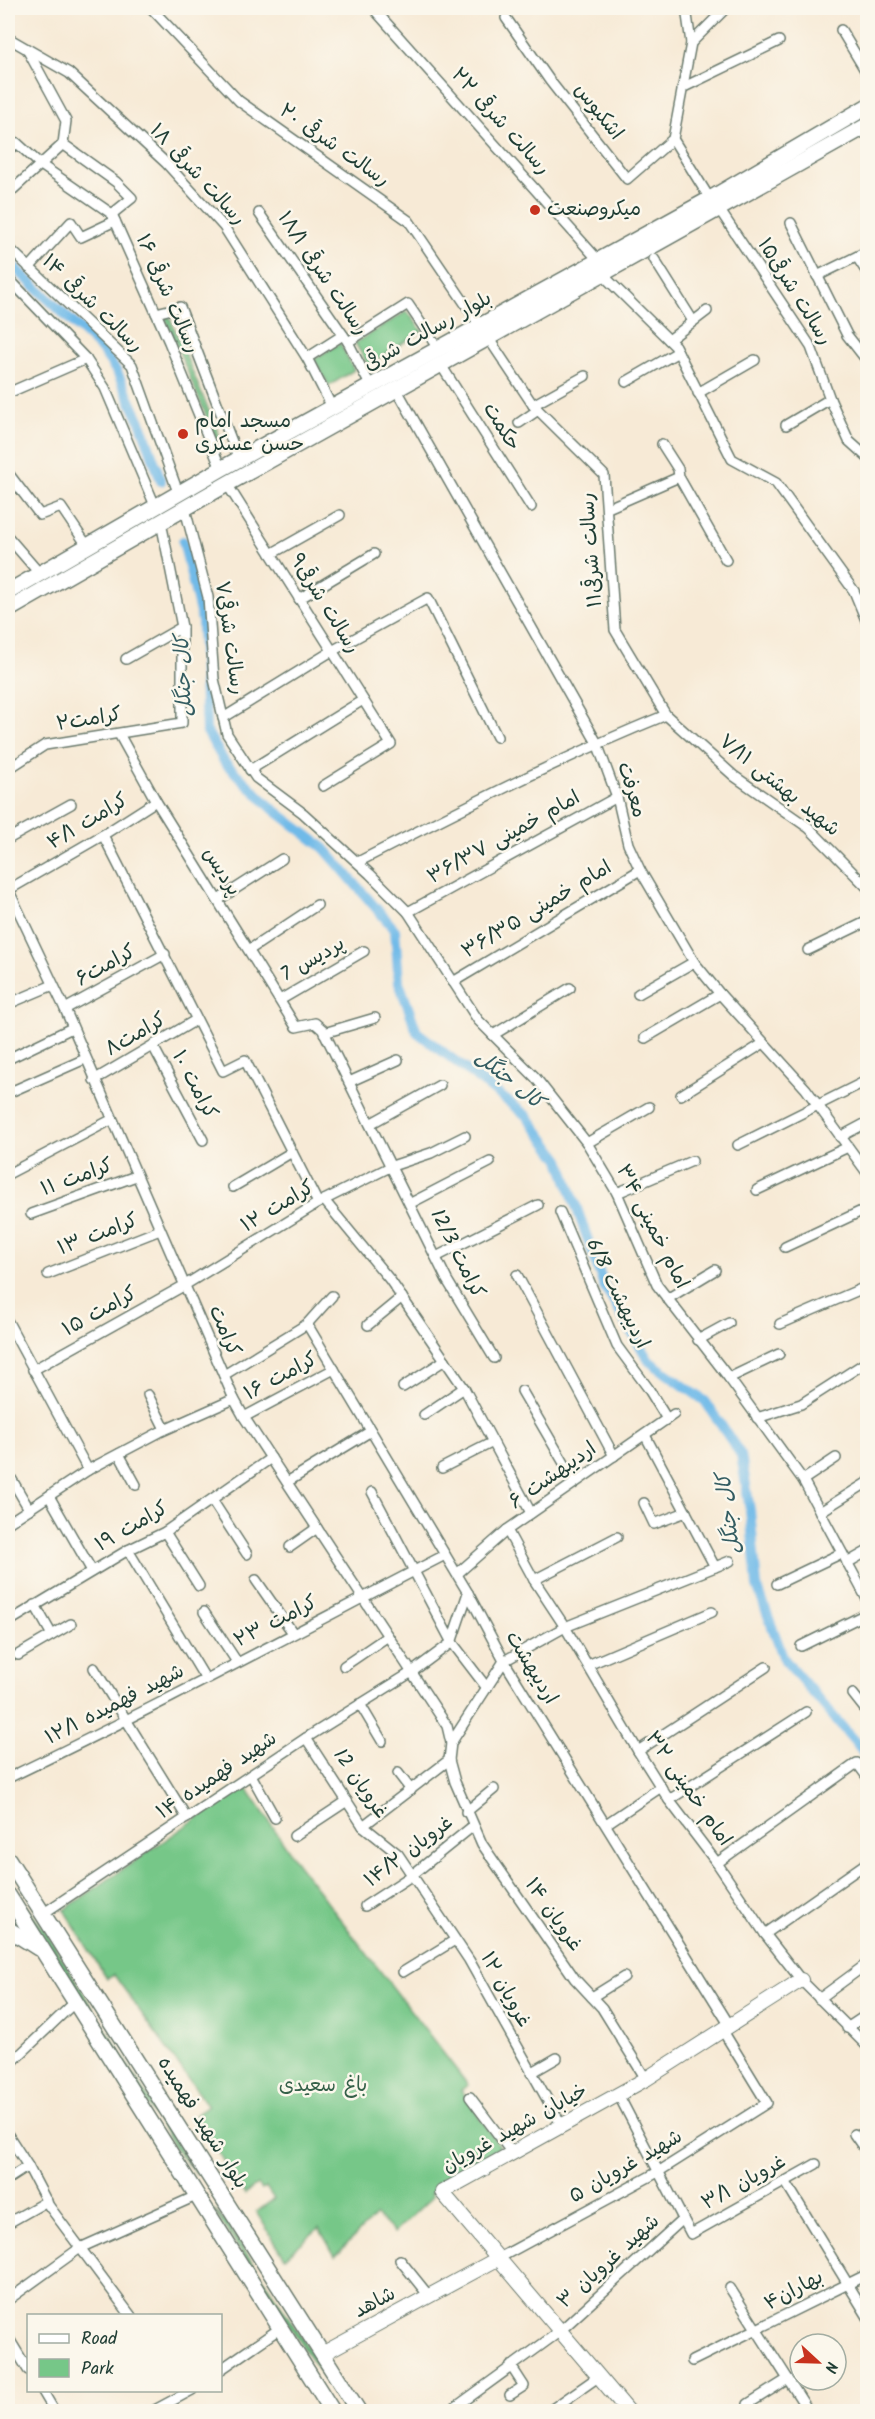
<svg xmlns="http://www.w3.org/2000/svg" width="875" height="2419" viewBox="0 0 875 2419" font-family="Kalam,'Playpen Sans Arabic',sans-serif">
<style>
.green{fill:#76c788;stroke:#4a825e;stroke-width:1.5}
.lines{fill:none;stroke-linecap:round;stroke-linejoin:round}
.canal{stroke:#70bae8;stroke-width:10}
.street-casing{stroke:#6b7a6d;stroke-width:12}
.secondary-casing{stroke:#6b7a6d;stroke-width:16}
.primary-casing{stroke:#6b7a6d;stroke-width:18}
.street{stroke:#fff;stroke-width:9}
.secondary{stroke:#fff;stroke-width:14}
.primary{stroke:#fff;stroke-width:15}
.poi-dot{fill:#c8321e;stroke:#fbf7ec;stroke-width:2}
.labels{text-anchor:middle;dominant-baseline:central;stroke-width:5;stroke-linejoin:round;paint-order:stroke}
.street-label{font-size:20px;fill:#1f3d34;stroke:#fbf7ec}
.poi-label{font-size:20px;fill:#1f3d34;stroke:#fbf7ec;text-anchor:start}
.park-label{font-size:20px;fill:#356049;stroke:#fbf7ec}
.water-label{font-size:21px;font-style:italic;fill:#335c61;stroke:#fbf7ec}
</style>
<rect width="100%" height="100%" fill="#fbf7ec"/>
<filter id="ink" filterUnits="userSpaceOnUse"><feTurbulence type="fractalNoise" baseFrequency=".0167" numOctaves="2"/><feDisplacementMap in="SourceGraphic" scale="12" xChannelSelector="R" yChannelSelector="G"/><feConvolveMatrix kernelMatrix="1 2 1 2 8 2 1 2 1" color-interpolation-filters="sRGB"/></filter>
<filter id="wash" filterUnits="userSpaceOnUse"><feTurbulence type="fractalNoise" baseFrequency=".008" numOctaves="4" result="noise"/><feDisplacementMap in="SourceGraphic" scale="24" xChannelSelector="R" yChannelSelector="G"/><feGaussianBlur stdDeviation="1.35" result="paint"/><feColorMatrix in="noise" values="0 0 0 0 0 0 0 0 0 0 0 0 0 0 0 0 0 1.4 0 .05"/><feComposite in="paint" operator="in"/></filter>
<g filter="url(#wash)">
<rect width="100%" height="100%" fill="#f7ead6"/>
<g class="green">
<polygon points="167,311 222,442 218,444 163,313"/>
<polygon points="407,311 422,331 368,365 355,343"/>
<polygon points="340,343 354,370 329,386 314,359"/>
<polygon points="245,1785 297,1863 468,2085 461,2090 500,2147 430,2194 432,2197 394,2233 376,2215 335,2256 319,2228 285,2257 256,2212 274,2199 266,2187 262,2190 257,2185 245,2194 194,2116 208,2106 114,1975 107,1979 64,1910"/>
<polygon points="17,1896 44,1929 196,2175 174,2147"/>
<polygon points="213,2209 226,2222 350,2411 345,2411"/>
</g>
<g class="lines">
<g class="canal">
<polyline points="8,261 102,350 117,372 142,426 161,481"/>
<polyline points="183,541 202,621 206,730 225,763 273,809 324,848 395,930 399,982 417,1032 527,1116 560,1160 604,1286 649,1361 705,1401 741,1455 750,1510 757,1586 784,1659 868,1757"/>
</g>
</g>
</g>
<g filter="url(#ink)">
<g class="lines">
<g class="street-casing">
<g id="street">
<polyline points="151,8 239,101 409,221 481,327"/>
<polyline points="373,8 599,261"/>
<polyline points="686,8 691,43 673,139 710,199"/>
<polyline points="506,18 550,81 627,179 673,139"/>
<polyline points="841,30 868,75"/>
<polyline points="8,38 69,73 166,163 224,227 307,358 333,409"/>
<polyline points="691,43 726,8"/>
<polyline points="28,51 66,121 63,144"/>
<polyline points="682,88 779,41"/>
<polyline points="8,150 17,143 41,165 112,214 169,342 221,469"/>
<polyline points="8,194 63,144 116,182 132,198 112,214"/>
<polyline points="719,209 811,347 830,399 849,441 868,458"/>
<polyline points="259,213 348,342 371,387"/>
<polyline points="791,223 847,335 868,362"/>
<polyline points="8,247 132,365 179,495"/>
<polyline points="857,257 868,274"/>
<polyline points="654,259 693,321"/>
<polyline points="29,268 71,222 81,237 115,221"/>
<polyline points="603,275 675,346 732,459 776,483 854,591 868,625"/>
<polyline points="817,276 868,251"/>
<polyline points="8,278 86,359 105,388 156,508"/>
<polyline points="156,313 180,307 239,460"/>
<polyline points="489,339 533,405 604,475 615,630 666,715 734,776 809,828 868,888"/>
<polyline points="669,340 707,311"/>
<polyline points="348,342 408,304 439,350"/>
<polyline points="307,358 343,335"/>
<polyline points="441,365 531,507"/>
<polyline points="626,382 678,352"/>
<polyline points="397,390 597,743 617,797 628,844 640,870 694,962 720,994 806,1089 868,1174"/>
<polyline points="8,393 86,359"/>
<polyline points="698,393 755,360"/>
<polyline points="533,405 585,376"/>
<polyline points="519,423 538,410"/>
<polyline points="786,425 830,399"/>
<polyline points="662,444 678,469 679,477 726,560"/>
<polyline points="8,473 40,515 61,507 88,547"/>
<polyline points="227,484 391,744 323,786"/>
<polyline points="608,508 679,477"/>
<polyline points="185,509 208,597 214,679 227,734 256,778 303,813 370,874 408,912 478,1020 535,1077 587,1143 617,1193 657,1285 729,1378 803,1480 868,1601"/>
<polyline points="8,537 40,574"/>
<polyline points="271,554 340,515"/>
<polyline points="299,599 374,554"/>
<polyline points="126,659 182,627"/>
<polyline points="223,718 332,651 428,598 497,737"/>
<polyline points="119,734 156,801 296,1027 315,1023 323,1030 447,1280 494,1358"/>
<polyline points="8,769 45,745 182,723 182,627 161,522"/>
<polyline points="250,770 363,700"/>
<polyline points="103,835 223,1071 245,1060 318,1203"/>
<polyline points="8,839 71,804"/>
<path d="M358,862C459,810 560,758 666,715"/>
<polyline points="8,889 65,1009 234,1399 244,1417 447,1726 451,1743 449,1760 455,1782 482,1844 575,1979 602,2008 646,2079"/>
<polyline points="8,890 103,835 156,801"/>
<polyline points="218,900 282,859"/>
<polyline points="408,912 617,797"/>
<polyline points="249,950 317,905"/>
<polyline points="808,950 868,921"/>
<polyline points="453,982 640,870"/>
<polyline points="638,994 694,962"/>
<polyline points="280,1000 364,951"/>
<polyline points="8,1004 53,985"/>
<polyline points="65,1009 165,954"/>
<polyline points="324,1033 375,1018"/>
<polyline points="493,1035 570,988"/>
<polyline points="645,1038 720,994"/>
<polyline points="153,1046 203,1140"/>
<polyline points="8,1059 72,1028"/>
<polyline points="94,1080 196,1020"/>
<polyline points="349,1082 398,1060"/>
<polyline points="8,1093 85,1059"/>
<polyline points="681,1095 764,1043"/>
<polyline points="370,1124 440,1085"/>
<polyline points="840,1137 868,1122"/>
<polyline points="587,1143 649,1107"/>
<polyline points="738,1145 868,1080"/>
<polyline points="8,1174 111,1120"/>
<polyline points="233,1187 292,1152"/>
<polyline points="757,1190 848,1147"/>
<polyline points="617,1193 692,1161"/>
<polyline points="324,1200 390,1280 464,1388 531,1513"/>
<polyline points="411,1203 490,1162"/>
<polyline points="560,1212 617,1346 648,1388 667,1419"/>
<polyline points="31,1214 136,1176"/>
<polyline points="785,1247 868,1208"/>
<polyline points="436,1257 538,1205"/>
<polyline points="48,1274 160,1230"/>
<polyline points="517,1275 614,1456"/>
<polyline points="667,1299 715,1270"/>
<polyline points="8,1322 88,1470"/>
<polyline points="307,1324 468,1593 504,1661 730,2026"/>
<polyline points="780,1324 868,1286"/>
<polyline points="368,1325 402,1297"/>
<polyline points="698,1340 729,1323"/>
<polyline points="33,1370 185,1285 318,1203 392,1166 431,1153 465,1136"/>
<polyline points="224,1375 307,1324 332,1296"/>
<polyline points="729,1378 779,1354"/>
<polyline points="403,1387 445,1360"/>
<polyline points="522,1391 575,1482"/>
<polyline points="148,1395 165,1429"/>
<polyline points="424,1415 464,1388"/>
<polyline points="244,1417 334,1369"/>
<polyline points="757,1418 801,1404 868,1361"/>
<polyline points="645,1435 715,1567"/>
<polyline points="119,1454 136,1485"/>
<polyline points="442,1468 493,1442"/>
<polyline points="8,1473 29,1509"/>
<polyline points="803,1480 836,1458"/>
<polyline points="287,1482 371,1431"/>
<polyline points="372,1492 451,1641 487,1688"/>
<polyline points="49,1496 92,1571"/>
<polyline points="212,1500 247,1554"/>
<polyline points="644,1503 654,1524 686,1512"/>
<polyline points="820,1512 868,1482"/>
<polyline points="8,1523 88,1470 160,1432 234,1399"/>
<polyline points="507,1530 534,1580 565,1627 638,1751 669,1800 717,1863 765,1934 801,1980 868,2047"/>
<polyline points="165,1532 199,1586"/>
<polyline points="290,1547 317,1528"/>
<polyline points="128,1550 205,1678"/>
<polyline points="847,1563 868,1551"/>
<polyline points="457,1574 507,1530 674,1414"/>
<polyline points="256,1580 293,1633"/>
<polyline points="534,1580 617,1537"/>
<polyline points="777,1584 842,1553"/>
<polyline points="35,1605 52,1635"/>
<polyline points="204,1612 237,1662"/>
<polyline points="8,1622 128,1550 165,1532 271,1458"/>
<polyline points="801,1646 868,1613"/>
<polyline points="18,1655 71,1624"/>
<polyline points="588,1665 712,1612"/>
<polyline points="344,1666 388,1636"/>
<polyline points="94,1668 187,1818"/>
<polyline points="853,1694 868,1713"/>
<polyline points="360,1704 382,1741"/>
<polyline points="306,1738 363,1826 398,1854 469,1960 562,2126"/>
<polyline points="451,1743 504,1661 565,1627 730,1561"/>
<polyline points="638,1751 766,1667"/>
<polyline points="398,1773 411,1790"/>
<polyline points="251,1775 275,1818"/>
<path d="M8,1778C155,1708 300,1630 445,1555"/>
<polyline points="669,1800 806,1712"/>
<polyline points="466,1812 494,1789"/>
<polyline points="606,1824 661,1787"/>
<polyline points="363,1826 449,1760"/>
<polyline points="294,1836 347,1801"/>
<polyline points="717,1863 857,1763 868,1778"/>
<polyline points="365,1906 411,1876 473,1826"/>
<polyline points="44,1913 306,1738 412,1672 451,1643 468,1593"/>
<polyline points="765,1934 868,1862"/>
<polyline points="403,1972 455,1940"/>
<polyline points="592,1997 624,1977"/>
<polyline points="819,1999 868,1963"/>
<polyline points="847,2028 868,2014"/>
<polyline points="8,2066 74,2003"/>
<polyline points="531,2073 557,2058"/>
<polyline points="618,2094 691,2234 816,2164"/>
<polyline points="470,2097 512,2153"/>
<polyline points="854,2134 868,2154"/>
<polyline points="8,2135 28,2166 49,2206 131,2316"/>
<polyline points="8,2179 28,2166"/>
<polyline points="785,2181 868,2317"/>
<polyline points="8,2223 47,2201"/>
<polyline points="499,2258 658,2172 767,2103 723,2031"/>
<polyline points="400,2260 429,2296"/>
<polyline points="730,2288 809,2412"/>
<polyline points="8,2300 80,2248 196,2196"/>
<polyline points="8,2337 28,2370"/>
<polyline points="692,2361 868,2274"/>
<polyline points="220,2370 279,2329"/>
<polyline points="42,2390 55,2412"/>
<polyline points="510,2395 524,2386 511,2366"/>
<polyline points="748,2404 788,2379"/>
<polyline points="151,2412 192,2390"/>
<polyline points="449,2412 559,2332 683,2219"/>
<polyline points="548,2412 598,2377"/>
</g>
</g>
<g class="secondary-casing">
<g id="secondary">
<polyline points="322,2354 499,2258"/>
<polyline points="629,2412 442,2192 646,2079 801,1980"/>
</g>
</g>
<g class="primary-casing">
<g id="primary">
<polyline points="8,592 221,469 710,199 868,106"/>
<polyline points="8,610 227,484 868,125"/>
<polyline points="8,1859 359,2412"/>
<polyline points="8,1895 333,2412"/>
<polyline points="8,1929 38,1948"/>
</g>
</g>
<use href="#street" class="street"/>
<use href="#secondary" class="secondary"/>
<use href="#primary" class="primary"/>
</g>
</g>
<g class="poi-dot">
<circle cx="535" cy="210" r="6"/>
<circle cx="183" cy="434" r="6"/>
</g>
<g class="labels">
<g class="street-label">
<text transform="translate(598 112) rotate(52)">اشکبوس</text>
<text transform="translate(500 122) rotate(48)">رسالت شرقی ۲۲</text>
<text transform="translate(334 146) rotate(35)">رسالت شرقی ۲۰</text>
<text transform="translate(197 175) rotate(47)">رسالت شرقی ۱۸</text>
<text transform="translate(322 274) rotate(56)">رسالت شرقی ۱۸/۱</text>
<text transform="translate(794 292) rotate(58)">رسالت شرقی۱۵</text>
<text transform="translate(167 294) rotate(66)">رسالت شرقی ۱۶</text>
<text transform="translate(92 304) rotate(44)">رسالت شرقی ۱۴</text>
<text transform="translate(428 332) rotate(-29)">بلوار رسالت شرقی</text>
<text transform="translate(501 427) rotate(58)">حکمت</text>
<text transform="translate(592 550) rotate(-94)">رسالت شرقی۱۱</text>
<text transform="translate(324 604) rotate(58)">رسالت شرقی۹</text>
<text transform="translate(229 638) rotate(82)">رسالت شرقی۷</text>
<text transform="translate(89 720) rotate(-9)">کرامت۲</text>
<text transform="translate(779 786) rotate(39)">شهید بهشتی ۷/۱۱</text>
<text transform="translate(631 790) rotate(73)">معرفت</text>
<text transform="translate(88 822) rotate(-31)">کرامت ۴/۱</text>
<text transform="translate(504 838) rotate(-29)">امام خمینی ۳۶/۳۷</text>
<text transform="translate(221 872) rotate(58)">پردیس</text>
<text transform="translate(537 910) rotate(-31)">امام خمینی ۳۶/۳۵</text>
<text transform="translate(313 960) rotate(-30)">پردیس 7</text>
<text transform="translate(106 966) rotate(-29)">کرامت۶</text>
<text transform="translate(136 1035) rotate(-30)">کرامت۸</text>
<text transform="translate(194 1085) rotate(62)">کرامت ۱۰</text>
<text transform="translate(77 1178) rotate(-20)">کرامت ۱۱</text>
<text transform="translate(278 1207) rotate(-31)">کرامت ۱۲</text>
<text transform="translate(652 1227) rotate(63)">امام خمینی ۳۴</text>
<text transform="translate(98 1235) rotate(-21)">کرامت ۱۳</text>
<text transform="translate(457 1254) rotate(63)">کرامت 12/3</text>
<text transform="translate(617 1294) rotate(64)">اردیبهشت 6/8</text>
<text transform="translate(100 1312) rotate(-29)">کرامت ۱۵</text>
<text transform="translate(224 1331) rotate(67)">کرامت</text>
<text transform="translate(281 1377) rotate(-28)">کرامت ۱۶</text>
<text transform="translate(553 1476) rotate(-35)">اردیبهشت ۶</text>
<text transform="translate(132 1527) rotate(-30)">کرامت ۱۹</text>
<text transform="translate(276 1622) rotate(-27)">کرامت ۲۳</text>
<text transform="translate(531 1668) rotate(59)">اردیبهشت</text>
<text transform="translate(115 1705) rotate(-27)">شهید فهمیده ۱۲/۱</text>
<text transform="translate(217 1776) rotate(-34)">شهید فهمیده ۱۴</text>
<text transform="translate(360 1784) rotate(55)">غرویان 12</text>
<text transform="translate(688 1789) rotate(55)">امام خمینی ۳۲</text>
<text transform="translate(409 1852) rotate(-37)">غرویان ۱۴/۲</text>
<text transform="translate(553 1915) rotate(55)">غرویان ۱۴</text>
<text transform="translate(505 1990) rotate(61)">غرویان ۱۲</text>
<text transform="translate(202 2123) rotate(58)">بلوار شهید فهمیده</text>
<text transform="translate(515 2129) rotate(-29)">خیابان شهید غرویان</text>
<text transform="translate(626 2167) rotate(-30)">شهید غرویان ۵</text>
<text transform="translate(744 2183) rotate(-29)">غرویان ۳/۱</text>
<text transform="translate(609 2262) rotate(-42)">شهید غرویان ۳</text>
<text transform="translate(794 2291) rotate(-28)">بهاران۴</text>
<text transform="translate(375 2303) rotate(-28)">شاهد</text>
</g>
<g class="poi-label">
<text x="547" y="210">میکروصنعت</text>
<text x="195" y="422">مسجد امام<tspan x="195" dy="23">حسن عسکری</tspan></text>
</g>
<g class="park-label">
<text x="323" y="2086">باغ سعیدی</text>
</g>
<g class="water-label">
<text transform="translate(184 676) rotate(-92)">کال جنگل</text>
<text transform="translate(509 1080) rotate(39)">کال جنگل</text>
<text transform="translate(729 1514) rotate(-97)">کال جنگل</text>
</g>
</g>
<rect width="875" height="2419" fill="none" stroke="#fbf7ec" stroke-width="30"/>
<rect x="27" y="2314" width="195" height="78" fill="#fbf7ec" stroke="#a3ada2" stroke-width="1.5"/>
<rect x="39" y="2334" width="30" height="9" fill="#ffffff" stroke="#a3ada2" stroke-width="1.5"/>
<text x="81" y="2344" font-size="18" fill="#1f3d34">Road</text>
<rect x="39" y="2359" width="30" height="18" fill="#76c788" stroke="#a3ada2" stroke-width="1.5"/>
<text x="81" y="2374" font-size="18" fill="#1f3d34">Park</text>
<g transform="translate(818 2362) rotate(112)"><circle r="28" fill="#fbf7ec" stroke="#a3ada2" stroke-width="1.5"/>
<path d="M0-4.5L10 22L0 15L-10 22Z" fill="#c8321e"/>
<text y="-9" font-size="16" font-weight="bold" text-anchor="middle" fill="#1f3d34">N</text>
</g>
</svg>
